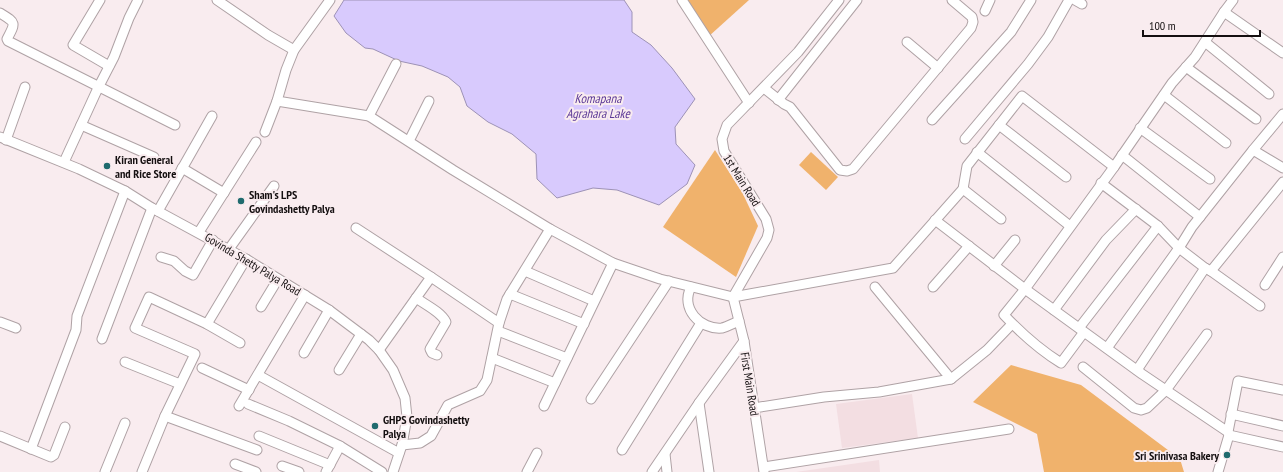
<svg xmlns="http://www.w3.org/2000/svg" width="1283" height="472" viewBox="0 0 1283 472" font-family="'PT Sans Narrow',sans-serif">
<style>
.built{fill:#f3dee2}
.green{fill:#f0b26c}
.water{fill:#d8cafd;stroke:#9d92b6}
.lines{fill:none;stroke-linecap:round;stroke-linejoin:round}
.minor-casing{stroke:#afa2a5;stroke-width:11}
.minor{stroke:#fff;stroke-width:9}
.poi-dot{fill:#1f6b6e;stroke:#f9ecef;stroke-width:1.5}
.labels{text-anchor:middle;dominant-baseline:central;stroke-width:4;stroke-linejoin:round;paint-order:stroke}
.poi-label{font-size:12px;font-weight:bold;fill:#140f10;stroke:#f9ecef;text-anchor:start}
.street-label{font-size:12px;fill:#140f10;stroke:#f9ecef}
.water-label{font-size:13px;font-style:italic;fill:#5d3a97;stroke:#f9ecef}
</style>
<rect width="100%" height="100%" fill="#f9ecef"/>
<g class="built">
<polygon points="912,394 918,438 842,448 836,404"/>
<polygon points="879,460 880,472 796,472"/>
</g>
<g class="green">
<polygon points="687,0 749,0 708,37"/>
<polygon points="715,150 743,194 758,226 736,277 663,227"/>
<polygon points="811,152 838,177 826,190 799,165"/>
<polygon points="1011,365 1081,385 1180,459 1184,472 1044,472 1037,434 973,402"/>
</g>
<polygon class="water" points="344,0 624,0 632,12 632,32 651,45 672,68 695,99 675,127 676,144 695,165 687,184 659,205 617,190 593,188 557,198 537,179 536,154 512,134 488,122 467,106 460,87 448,77 422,66 399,61 373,49 365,48 346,33 334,16"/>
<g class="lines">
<g class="minor-casing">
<g id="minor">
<polyline points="100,0 73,45 109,66"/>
<polyline points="217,0 268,35 294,50"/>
<polyline points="682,0 749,103"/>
<polyline points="1075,0 1082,4"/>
<polyline points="985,11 990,0"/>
<polyline points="1224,12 1233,0"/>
<path d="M0,13C16,23 16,22 7,39L8,41L175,125"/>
<polyline points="907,42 938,68"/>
<polyline points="1205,42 1269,94"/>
<polyline points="1186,67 1256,119"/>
<polyline points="764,88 784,104 790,107 840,170 847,171 853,169 971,28 973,22 972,17 952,0"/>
<polyline points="1164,95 1226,143"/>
<polyline points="778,100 857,0"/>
<polyline points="277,101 369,116 453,170 550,229 613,263 660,279 733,297 893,268 963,189 967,166 1022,96 1114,167 1172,83 1195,57 1224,12 1283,53"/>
<polyline points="369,116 396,64"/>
<polyline points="932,120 1011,32 1031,0"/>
<polyline points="81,125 154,157"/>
<polyline points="999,125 1066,177"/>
<polyline points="1140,128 1210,179"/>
<polyline points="265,132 277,101 286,70 294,50 330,0"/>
<polyline points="0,137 79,169 125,191 152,208 246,259 329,310 369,340 379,350 393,370 405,398 407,417 402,445 393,472"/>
<polyline points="965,139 1028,64 1048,37 1069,0"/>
<polyline points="6,140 25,87"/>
<polyline points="409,141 429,101"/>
<polyline points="1253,150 1283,168"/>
<polyline points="977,152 1070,226"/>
<polyline points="1122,155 1200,217"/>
<polyline points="64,162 98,88 114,57 129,18 138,0"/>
<polyline points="182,168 224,193"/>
<polyline points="1101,183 1158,226 1179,248 1205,268 1137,370"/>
<polyline points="963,189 1001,219"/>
<polyline points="158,211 212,116"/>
<polyline points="935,220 1025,289 1114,167"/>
<polyline points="356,228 431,277"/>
<polyline points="199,232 256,142"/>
<polyline points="229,249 274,186"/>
<polyline points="161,257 174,261 185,271 193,275 213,240"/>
<polyline points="994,266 1015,240"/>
<polyline points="1205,268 1211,271 1283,182"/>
<polyline points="525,271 594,301"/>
<polyline points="1211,271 1260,306"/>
<polyline points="1265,285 1283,257"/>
<path d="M691,287C680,308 700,330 722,328C727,327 734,323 739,321"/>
<polyline points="933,287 969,246"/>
<polyline points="510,294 584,324"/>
<polyline points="733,297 767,238 769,230 766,219 724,151 722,139 727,125 798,52 839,0"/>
<polyline points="733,297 744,341 764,472"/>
<path d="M416,298C426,305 441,312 446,322L430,349L432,353L437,355"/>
<polyline points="261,307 278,279"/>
<polyline points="1054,310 1106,240 1136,209"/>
<polyline points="0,322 16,328"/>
<polyline points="207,324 246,259"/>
<polyline points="1079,328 1158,226"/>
<polyline points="498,331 567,358"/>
<path d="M1084,332L1061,363C1040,350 1021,333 1004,315L1025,289L1142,374L1228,432"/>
<polyline points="102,339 152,208"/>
<polyline points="1107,348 1179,248 1192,227 1253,150 1283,114"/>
<polyline points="379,350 431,277 499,323"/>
<polyline points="304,353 329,310"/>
<polyline points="492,358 555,383"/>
<polyline points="125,362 180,384"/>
<polyline points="1083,367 1134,408 1141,410 1147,408 1166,390 1207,334"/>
<polyline points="202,368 249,390"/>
<polyline points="339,370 361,334"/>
<polyline points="258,375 399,453"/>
<polyline points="951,379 987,350 1012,324"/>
<polyline points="591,399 669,281"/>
<polyline points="699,403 709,472"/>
<polyline points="248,404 289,421 340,446 382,472"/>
<polyline points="239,406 305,295"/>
<polyline points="544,406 613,263"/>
<polyline points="754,408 824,397 879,392 951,379 875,287"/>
<polyline points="1231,414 1283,426"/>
<polyline points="165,416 257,450"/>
<polyline points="1229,435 1283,447"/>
<polyline points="0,436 51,457 54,455 65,427"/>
<polyline points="259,436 330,465"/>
<polyline points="402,445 420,443 431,436 448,405 480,391 487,380 499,323 507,299 550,229"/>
<polyline points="31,449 76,330 77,316 125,191"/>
<polyline points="622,450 701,323"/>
<polyline points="665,454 667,472"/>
<polyline points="235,464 256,472"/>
<polyline points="282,466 299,472"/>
<polyline points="764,467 1009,429"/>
<polyline points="105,472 125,423"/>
<polyline points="142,472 165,416 195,354 135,328 149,297 207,324 240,343"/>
<polyline points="326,472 340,446"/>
<polyline points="527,472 537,453"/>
<polyline points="652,472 699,403 744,341"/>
<polyline points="1218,472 1229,435 1228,432 1238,381 1283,390"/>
</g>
</g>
<use href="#minor" class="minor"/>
</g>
<g class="poi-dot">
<circle cx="107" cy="166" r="4"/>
<circle cx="241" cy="201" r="4"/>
<circle cx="375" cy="426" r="4"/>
<circle cx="1227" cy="455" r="4"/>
</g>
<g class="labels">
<g class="poi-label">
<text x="115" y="159">Kiran General<tspan x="115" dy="14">and Rice Store</tspan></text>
<text x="249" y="194">Sham's LPS<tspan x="249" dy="14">Govindashetty Palya</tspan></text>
<text x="383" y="419">GHPS Govindashetty<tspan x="383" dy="14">Palya</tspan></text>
<text x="1219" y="455" text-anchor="end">Sri Srinivasa Bakery</text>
</g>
<g class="street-label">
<text transform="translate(742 180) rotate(58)">1st Main Road</text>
<text transform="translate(253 264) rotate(31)">Govinda Shetty Palya Road</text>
<text transform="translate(750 384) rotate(81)">First Main Road</text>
</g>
<g class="water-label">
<text x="598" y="98">Komapana<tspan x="598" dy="15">Agrahara Lake</tspan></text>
</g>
</g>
<path d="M1143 30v6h117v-6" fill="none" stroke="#140f10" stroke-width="2"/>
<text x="1149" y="30" font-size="12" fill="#140f10" stroke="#f9ecef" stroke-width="3" paint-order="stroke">100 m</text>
</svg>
